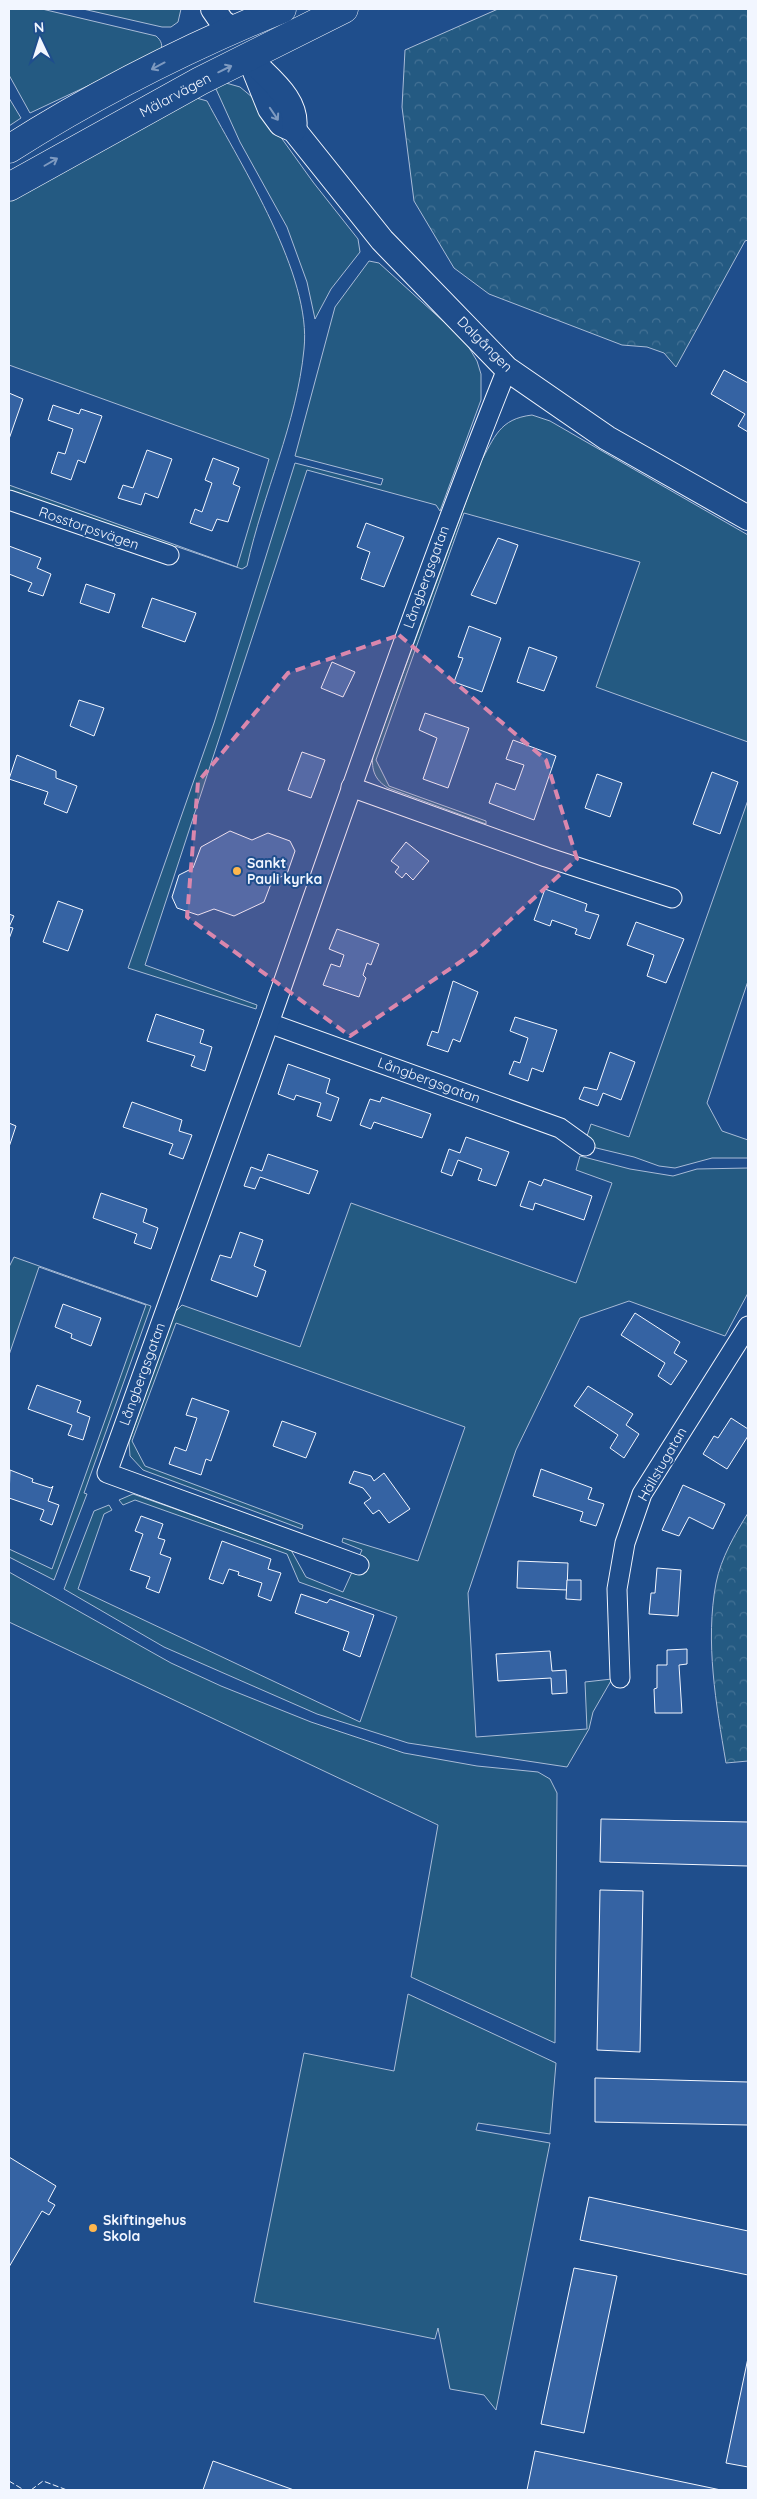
<svg xmlns="http://www.w3.org/2000/svg" width="757" height="2499" viewBox="0 0 757 2499" font-family="Quicksand,sans-serif">
<style>
.green{fill:#245a82;stroke:#a8bbd7}
.forest{fill:url(#forest-crowns);stroke:#a8bbd7}
.building{fill:#3563a3;stroke:#f2f6ff}
.lines{fill:none;stroke-linecap:round;stroke-linejoin:round}
.minor-casing{stroke:#f2f6ff;stroke-width:21}
.tertiary-casing{stroke:#f2f6ff;stroke-width:26}
.secondary-casing{stroke:#f2f6ff;stroke-width:29}
.minor{stroke:#1f4e8c;stroke-width:19}
.tertiary{stroke:#1f4e8c;stroke-width:24}
.secondary{stroke:#1f4e8c;stroke-width:28}
.fence{stroke:#f2f6ff;stroke-width:1;stroke-dasharray:6 2.5;stroke-linecap:butt}
.oneway{stroke:#7e9ac0}
.marked{fill:#da87ad;fill-opacity:0.2;stroke:#da87ad;stroke-width:4;stroke-dasharray:10 6;stroke-linejoin:round}
.poi-dot{fill:#ffb74d;stroke:#1f4e8c;stroke-width:2}
.labels{text-anchor:middle;dominant-baseline:central;stroke-width:4;stroke-linejoin:round;paint-order:stroke}
.street-label{font-size:14px;fill:#f2f6ff;stroke:#1f4e8c}
.poi-label{font-size:14px;font-weight:bold;fill:#f2f6ff;stroke:#1f4e8c;text-anchor:start}
</style>
<defs>
<pattern id="forest-crowns" width="20" height="18" patternUnits="userSpaceOnUse" patternTransform="scale(1.25)"><rect width="20" height="18" fill="#245a82"/><path d="M2 6a3 3 0 1 1 6 0M12 15a3 3 0 1 1 6 0" fill="none" stroke="#447295"/></pattern>
</defs>
<rect width="100%" height="100%" fill="#1f4e8c"/>
<g class="green">
<path d="M9,9H42L156,36C162,41 163,46 160,52L30,113L9,75Z"/>
<polygon points="83,9 181,9 178,22 171,27 162,27"/>
<polygon points="226,83 240,87 252,97 313,182 358,239 360,252 331,289 315,319 307,282 287,227 240,142 216,89 216,85"/>
<path d="M193,97L207,101C242,167 312,275 304,349C297,423 263,493 247,566L242,569L175,546L172,550L171,548L9,490V485L237,567L269,459L9,365V199Z"/>
<polygon points="9,98 21,118 9,126"/>
<polygon points="369,261 379,263 465,341 477,361 481,374 481,400 440,511 436,505 307,470 145,965 257,1005 256,1009 128,968 214,723 295,463 381,485 383,479 295,456 335,307"/>
<path d="M532,415L550,421L748,535V742L596,687L640,562L464,513L376,760L389,786L486,821V824L388,788C375,780 371,770 373,755L480,463C495,437 499,419 532,415Z"/>
<polygon points="748,800 748,981 707,1103 722,1131 748,1140 748,1158 712,1158 675,1168 659,1166 634,1157 584,1145 591,1124 629,1137"/>
<polygon points="580,1156 630,1169 673,1176 697,1169 748,1168 748,1293 725,1336 629,1301 580,1318 516,1450 468,1593 476,1737 587,1729 585,1682 612,1679 593,1712 589,1729 567,1767 408,1743 317,1714 164,1647 64,1589 94,1511 109,1505 112,1510 104,1514 78,1589 360,1722 397,1617 299,1582 287,1554 135,1500 123,1505 119,1500 133,1494 291,1550 306,1577 343,1592 362,1550 342,1542 343,1538 418,1561 465,1427 176,1323 132,1441 145,1466 303,1525 302,1529 143,1470 130,1456 129,1442 173,1314 182,1305 300,1347 351,1203 576,1283 612,1183 576,1170"/>
<polygon points="14,1257 151,1306 84,1493 87,1494 54,1580 9,1557 9,1549 52,1569 146,1305 39,1267 9,1355 9,1267"/>
<polygon points="9,1572 171,1663 221,1686 311,1722 404,1753 477,1766 538,1772 550,1779 557,1793 555,2043 411,1977 438,1825 9,1622"/>
<polygon points="408,1994 556,2063 550,2134 478,2123 476,2130 550,2143 496,2410 484,2395 450,2389 438,2328 435,2339 254,2302 304,2053 394,2071"/>
</g>
<g class="forest">
<polygon points="498,9 748,9 748,240 745,241 676,367 664,353 647,347 622,345 489,294 454,268 414,201 402,107 405,50"/>
<path d="M748,1513V1761L726,1763C716,1704 705,1642 716,1583C721,1558 735,1534 748,1513Z"/>
</g>
<g class="building">
<polygon points="724,370 748,383 748,432 738,426 745,414 711,394"/>
<polygon points="9,393 23,399 9,439"/>
<polygon points="53,405 79,414 81,409 102,416 85,463 78,460 71,480 51,473 58,452 65,454 73,429 48,420"/>
<polygon points="147,450 172,459 158,498 145,493 141,505 118,498 123,485 133,488"/>
<polygon points="213,458 239,468 233,484 240,487 228,522 217,519 212,531 190,523 195,509 202,512 212,483 205,480"/>
<polygon points="366,523 404,537 384,587 361,579 370,552 357,547"/>
<polygon points="498,538 518,545 496,604 471,595"/>
<polygon points="9,546 41,558 37,568 51,574 43,596 28,591 32,583 9,574"/>
<polygon points="86,584 115,594 109,613 80,603"/>
<polygon points="152,598 196,613 185,642 142,627"/>
<polygon points="469,626 501,638 482,692 454,682 463,658 458,657"/>
<polygon points="529,647 557,657 544,691 517,682"/>
<polygon points="332,662 355,672 343,697 321,688"/>
<polygon points="79,700 104,708 94,736 70,726"/>
<polygon points="425,713 469,728 448,788 423,779 437,738 419,730"/>
<polygon points="513,740 556,756 534,820 489,803 496,783 515,790 524,765 506,759"/>
<polygon points="302,752 325,760 311,798 288,790"/>
<polygon points="17,755 56,771 56,778 77,786 67,813 44,804 48,792 9,779"/>
<polygon points="712,772 738,782 720,834 693,824"/>
<polygon points="597,774 622,783 610,817 585,808"/>
<polygon points="230,831 252,840 268,833 290,841 295,851 287,874 272,881 264,902 234,916 214,909 198,915 177,908 172,897 179,875 193,868 201,847"/>
<polygon points="406,842 429,861 413,880 406,873 402,878 395,872 399,867 391,861"/>
<polygon points="545,889 587,904 585,911 599,915 590,939 575,934 577,929 552,920 550,926 534,920"/>
<polygon points="58,901 83,910 68,951 43,942"/>
<polygon points="9,914 14,916 9,927 13,928 9,939"/>
<polygon points="636,922 684,939 666,983 647,976 654,955 627,945"/>
<polygon points="337,929 379,944 371,965 367,963 363,975 366,978 359,997 323,985 331,964 340,967 344,955 329,949"/>
<polygon points="453,981 478,992 460,1042 453,1039 448,1052 427,1045 432,1031 438,1033"/>
<polygon points="156,1014 204,1030 200,1043 212,1047 205,1071 191,1066 195,1056 147,1041"/>
<polygon points="515,1017 557,1030 543,1072 532,1068 528,1081 509,1074 514,1061 520,1063 528,1038 510,1031"/>
<polygon points="610,1052 635,1062 621,1100 603,1093 598,1106 579,1099 584,1087 597,1090"/>
<polygon points="288,1064 330,1079 326,1093 339,1098 331,1121 317,1116 321,1103 296,1095 294,1100 278,1094"/>
<polygon points="382,1097 431,1114 422,1138 374,1122 371,1129 360,1125 370,1099 380,1102"/>
<polygon points="132,1102 182,1120 179,1131 192,1135 183,1159 169,1154 173,1144 123,1127"/>
<polygon points="9,1123 16,1126 9,1147"/>
<polygon points="466,1137 509,1152 496,1186 478,1180 482,1169 458,1160 452,1176 441,1172 449,1149 460,1153"/>
<polygon points="268,1154 318,1171 309,1194 260,1177 255,1189 244,1186 251,1167 262,1171"/>
<polygon points="544,1179 592,1196 584,1220 535,1203 533,1210 520,1206 529,1181 541,1186"/>
<polygon points="101,1193 147,1209 143,1222 158,1228 151,1249 134,1243 137,1234 93,1218"/>
<polygon points="240,1232 263,1240 254,1266 266,1271 257,1297 211,1280 220,1255 231,1258"/>
<polygon points="63,1304 101,1318 91,1346 71,1338 72,1334 55,1327"/>
<polygon points="635,1313 680,1342 674,1353 687,1361 671,1385 658,1376 665,1363 621,1335"/>
<polygon points="37,1385 81,1401 77,1412 90,1417 83,1440 68,1435 72,1425 28,1409"/>
<polygon points="588,1386 633,1414 626,1425 639,1434 624,1458 610,1448 618,1435 574,1406"/>
<polygon points="192,1398 229,1411 211,1461 206,1459 201,1475 169,1464 175,1447 186,1451 197,1418 186,1415"/>
<polygon points="731,1418 748,1429 748,1436 727,1469 703,1454 714,1436 718,1438"/>
<polygon points="282,1421 316,1433 306,1458 273,1446"/>
<polygon points="541,1469 592,1488 588,1499 604,1504 596,1526 580,1521 583,1512 533,1496"/>
<polygon points="10,1470 33,1479 32,1482 51,1488 53,1486 48,1501 59,1505 52,1525 40,1520 44,1510 9,1498"/>
<polygon points="354,1471 371,1476 374,1481 384,1473 410,1509 389,1523 379,1510 373,1514 364,1503 371,1498 363,1488 349,1483"/>
<polygon points="683,1485 725,1504 713,1529 689,1517 679,1536 662,1530"/>
<polygon points="141,1516 163,1524 158,1538 165,1540 160,1554 171,1558 159,1593 146,1588 150,1577 130,1570 143,1534 135,1531"/>
<polygon points="222,1541 271,1559 268,1569 281,1573 271,1601 258,1596 262,1583 238,1575 239,1572 229,1569 223,1584 209,1579"/>
<polygon points="518,1561 568,1563 567,1590 517,1588"/>
<polygon points="657,1568 681,1570 678,1616 649,1614 651,1593 655,1593"/>
<polygon points="567,1580 581,1580 581,1600 566,1599"/>
<polygon points="301,1594 327,1603 330,1599 374,1615 360,1657 343,1650 349,1632 295,1613"/>
<polygon points="687,1649 687,1664 679,1665 682,1713 655,1713 654,1689 657,1688 657,1665 667,1665 667,1650"/>
<polygon points="550,1651 552,1671 566,1670 567,1693 552,1694 551,1678 498,1681 496,1654"/>
<polygon points="601,1819 748,1822 748,1866 600,1862"/>
<polygon points="600,1890 643,1891 640,2052 597,2050"/>
<polygon points="595,2078 748,2082 748,2125 595,2122"/>
<polygon points="9,2157 56,2186 48,2201 55,2205 49,2215 42,2211 9,2267"/>
<polygon points="589,2197 748,2231 748,2275 580,2240"/>
<polygon points="574,2268 617,2276 584,2433 541,2424"/>
<polygon points="748,2358 748,2467 726,2463"/>
<polygon points="535,2451 721,2490 527,2490"/>
<polygon points="213,2461 294,2490 203,2490"/>
</g>
<g class="lines">
<g class="minor-casing">
<g id="minor">
<polyline points="9,500 169,555"/>
<polyline points="351,787 546,857 672,898"/>
<polyline points="269,1023 560,1128 585,1146"/>
<path d="M359,1565L107,1473C161,1323 215,1173 269,1023C346,804 421,584 507,369"/>
<polyline points="620,1678 617,1589 625,1543 642,1494 748,1326"/>
</g>
</g>
<g class="tertiary-casing">
<g id="tertiary">
<polyline points="213,9 222,22 232,29"/>
<polyline points="249,57 270,109 281,124 294,130 382,240 507,369 607,438 748,518"/>
<path d="M255,64C273,82 299,102 294,130"/>
</g>
</g>
<g class="secondary-casing">
<g id="secondary">
<path d="M9,149C94,95 189,47 282,9"/>
<polyline points="9,187 200,81 344,9"/>
</g>
</g>
<use href="#minor" class="minor"/>
<use href="#tertiary" class="tertiary"/>
<use href="#secondary" class="secondary"/>
<g class="fence">
<polyline points="9,2481 24,2490"/>
<polyline points="31,2490 43,2481 67,2490"/>
</g>
</g>
<defs><path id="oneway-shaft" d="M-6 0H5M1.5-3L5.5 0L1.5 3" fill="none" stroke-width="1.6" stroke-linecap="round" stroke-linejoin="round" transform="scale(1.25)"/></defs>
<g class="oneway">
<use href="#oneway-shaft" transform="translate(158 66) rotate(152)"/>
<use href="#oneway-shaft" transform="translate(225 69) rotate(-26)"/>
<use href="#oneway-shaft" transform="translate(274 114) rotate(56)"/>
<use href="#oneway-shaft" transform="translate(51 162) rotate(-30)"/>
</g>
<path class="marked" d="M399,635L546,760L577,859L475,952L350,1036L187,917L198,782L288,673Z"/>
<g class="poi-dot">
<circle cx="237" cy="871" r="5"/>
<circle cx="93" cy="2228" r="5"/>
</g>
<g class="labels">
<g class="street-label">
<text transform="translate(175 95) rotate(-28)">Mälarvägen</text>
<text transform="translate(485 344) rotate(45)">Dalgången</text>
<text transform="translate(89 528) rotate(19)">Rosstorpsvägen</text>
<text transform="translate(426 577) rotate(-70)">Långbergsgatan</text>
<text transform="translate(429 1080) rotate(20)">Långbergsgatan</text>
<text transform="translate(142 1374) rotate(-70)">Långbergsgatan</text>
<text transform="translate(662 1464) rotate(-60)">Hällstugatan</text>
</g>
<g class="poi-label">
<text x="247" y="863">Sankt<tspan x="247" dy="16">Pauli kyrka</tspan></text>
<text x="103" y="2220">Skiftingehus<tspan x="103" dy="16">Skola</tspan></text>
</g>
</g>
<rect width="757" height="2499" fill="none" stroke="#f2f6ff" stroke-width="20"/>
<g transform="translate(40 40) rotate(356)" stroke="#1f4e8c" stroke-width="4" paint-order="stroke">
<path d="M0-4L9 19L0 12L-9 19Z" fill="#f2f6ff"/>
<text y="-8" font-size="14" font-weight="bold" text-anchor="middle" fill="#f2f6ff">N</text>
</g>
</svg>
